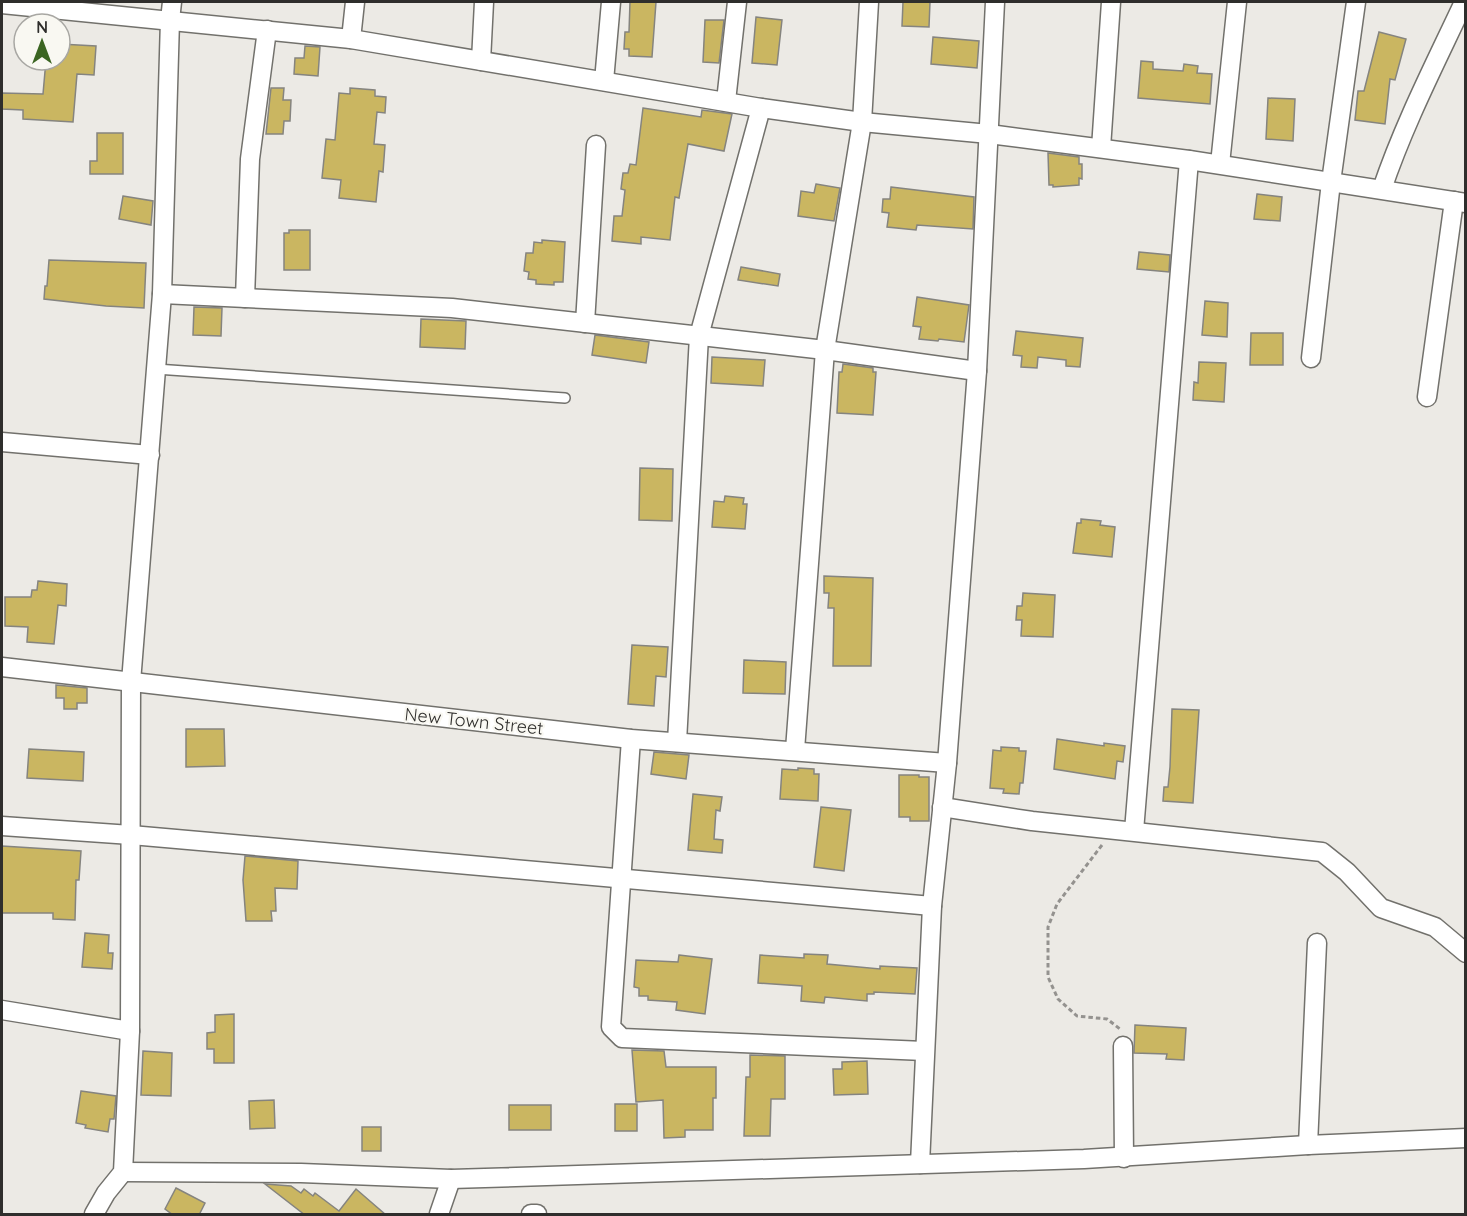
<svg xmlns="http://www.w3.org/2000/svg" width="1467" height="1216" viewBox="0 0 1467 1216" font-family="Quicksand,sans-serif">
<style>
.building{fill:#cab661;stroke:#85847f;stroke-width:1.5}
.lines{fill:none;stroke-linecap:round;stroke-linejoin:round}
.lane-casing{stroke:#72716c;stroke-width:12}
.street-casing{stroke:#72716c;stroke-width:21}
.path{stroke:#94928f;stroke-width:3;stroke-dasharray:4.5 3;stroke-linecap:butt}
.lane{stroke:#fff;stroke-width:9}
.street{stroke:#fff;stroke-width:18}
.labels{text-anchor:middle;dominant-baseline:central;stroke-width:4.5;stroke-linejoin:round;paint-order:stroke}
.street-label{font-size:18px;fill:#2f2e2c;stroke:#f9f8f2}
</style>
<rect width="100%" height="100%" fill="#eceae5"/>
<g class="building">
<polygon points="630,2 656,2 652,57 629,56 629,49 624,49 625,32 629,32"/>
<polygon points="903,2 930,2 929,27 902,26"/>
<polygon points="756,17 782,20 777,65 752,63"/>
<polygon points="705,20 724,20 719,63 703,62"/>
<polygon points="1379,32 1406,39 1395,80 1390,79 1385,124 1355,120 1358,91 1364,91"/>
<polygon points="933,37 979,41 977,68 931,64"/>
<polygon points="60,44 96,46 94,75 77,74 73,122 23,119 23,110 2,109 2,93 43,94 46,60 60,60"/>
<polygon points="305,46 320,47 318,76 294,74 295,58 304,58"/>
<polygon points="1141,61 1153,62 1153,69 1183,71 1184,64 1198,66 1197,73 1212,74 1210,104 1138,98"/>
<polygon points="271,88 284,88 283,100 291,100 290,121 284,121 283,134 266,134"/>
<polygon points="350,88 375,90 375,96 386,97 385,113 377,112 374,144 385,145 383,172 379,171 376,202 339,198 341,180 322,178 326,139 335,140 339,93 350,94"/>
<polygon points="1268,98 1295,99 1293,141 1266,139"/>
<polygon points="643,108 701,117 702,110 732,114 724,151 688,144 679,198 675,197 670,240 641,237 641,244 612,241 614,216 622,216 625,190 621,189 623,173 628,173 630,164 636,165"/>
<polygon points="97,133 123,133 123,174 90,174 90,161 97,161"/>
<polygon points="1048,153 1079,157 1079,164 1082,164 1082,179 1079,178 1079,185 1053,187 1053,185 1049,185"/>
<polygon points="816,184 840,188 834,221 798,216 801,191 814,193"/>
<polygon points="891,187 974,197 973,229 917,225 916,230 887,227 889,213 882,212 883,199 890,199"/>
<polygon points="1257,194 1282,197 1280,221 1254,219"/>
<polygon points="123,196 153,201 151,225 119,219"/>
<polygon points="289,230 310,230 310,270 284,270 284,233 289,233"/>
<polygon points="542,240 565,242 563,282 554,282 554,285 536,284 536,280 528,279 529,272 524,271 526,253 533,253 534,242 542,243"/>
<polygon points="1139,252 1170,255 1169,272 1137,269"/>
<polygon points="49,260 146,263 144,308 106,306 44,299 45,286 47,286"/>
<polygon points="741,267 780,274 778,286 738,280"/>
<polygon points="917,297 969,305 964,342 939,339 938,341 919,339 921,327 913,326"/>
<polygon points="1205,301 1228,303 1227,337 1202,335"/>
<polygon points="194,307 222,308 221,336 193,335"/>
<polygon points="421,319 466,321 465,349 420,347"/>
<polygon points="1016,331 1083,338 1080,367 1066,366 1066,360 1038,357 1037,368 1021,367 1022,356 1013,355"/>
<polygon points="1251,333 1283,333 1283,365 1250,365"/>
<polygon points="595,335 649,342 646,363 592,355"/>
<polygon points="712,357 765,360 763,386 711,383"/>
<polygon points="1199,362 1226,363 1224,402 1193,400 1194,382 1198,383"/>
<polygon points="843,364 873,368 873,372 876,372 873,415 837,413 839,372 842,372"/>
<polygon points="640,468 673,469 672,521 639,520"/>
<polygon points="725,496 744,498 743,504 747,504 745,529 712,527 714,501 724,502"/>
<polygon points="1081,519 1101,521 1100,525 1115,527 1112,557 1073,553 1077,523 1081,523"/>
<polygon points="824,576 873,578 871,666 833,666 834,608 828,608 829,593 824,593"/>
<polygon points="38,581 67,584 66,606 58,605 54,644 27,642 28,627 5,626 5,597 31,597 32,590 37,590"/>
<polygon points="1023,593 1055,595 1053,637 1021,636 1022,620 1016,620 1017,606 1022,606"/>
<polygon points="632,645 668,647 666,677 656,676 654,706 628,704"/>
<polygon points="744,660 786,662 785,694 743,693"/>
<polygon points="56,685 87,688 87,703 77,703 77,709 64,709 64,698 56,698"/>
<polygon points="1172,709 1199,710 1193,803 1163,801 1164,787 1168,787 1170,767"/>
<polygon points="186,729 224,729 225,766 186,767"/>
<polygon points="1057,739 1104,746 1104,743 1125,746 1123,762 1117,761 1115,779 1054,769"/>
<polygon points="1001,747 1019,748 1019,751 1026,751 1023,783 1020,783 1019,794 1003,793 1004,789 990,788 993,750 1001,751"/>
<polygon points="29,749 84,752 83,781 27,778"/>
<polygon points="654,752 689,755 686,779 651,774"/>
<polygon points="798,768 814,769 814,774 819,774 818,801 780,799 782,769 798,770"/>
<polygon points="899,775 919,775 919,777 929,777 929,821 910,821 910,817 899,817"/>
<polygon points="693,794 722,797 720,811 716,810 714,839 723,840 722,853 688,850"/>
<polygon points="821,807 851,810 844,871 814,867"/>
<polygon points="2,846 81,851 79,880 76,880 75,920 53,919 53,913 2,913"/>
<polygon points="245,856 298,861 297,889 275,888 276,911 271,911 272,921 246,921 243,880"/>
<polygon points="85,933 109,935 108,953 113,953 112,969 82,967"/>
<polygon points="804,954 828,955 827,964 880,969 880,966 917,968 915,994 874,992 874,994 867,994 867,1001 825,997 824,1003 801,1001 802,986 758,983 760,955 804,958"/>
<polygon points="679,955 712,959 705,1014 676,1010 677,1002 648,1000 648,996 639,996 639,988 634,987 636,960 678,962"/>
<polygon points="234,1014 234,1063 214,1063 214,1049 207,1049 207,1033 215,1032 215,1015"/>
<polygon points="1135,1025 1186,1028 1184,1060 1166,1059 1167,1054 1134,1053"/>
<polygon points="632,1050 664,1051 666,1067 716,1067 716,1098 713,1098 713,1130 685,1130 685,1137 664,1138 663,1100 636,1102"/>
<polygon points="143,1051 172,1053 171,1096 141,1095"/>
<polygon points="750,1055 785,1056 785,1099 771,1099 770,1136 744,1136 746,1077 750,1077"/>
<polygon points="867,1061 868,1094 834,1095 833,1069 842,1069 842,1062"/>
<polygon points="81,1091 116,1096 114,1119 110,1119 108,1132 85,1128 86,1125 76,1123"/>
<polygon points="274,1100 275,1128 250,1129 249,1101"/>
<rect x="615" y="1104" width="22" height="27"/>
<rect x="509" y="1105" width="42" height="25"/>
<rect x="362" y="1127" width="19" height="24"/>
<polygon points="265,1184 291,1186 301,1193 304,1189 313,1196 315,1193 339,1211 356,1189 386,1215 305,1215"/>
<polygon points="176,1188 205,1203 199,1215 173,1215 165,1209"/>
</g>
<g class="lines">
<g class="lane-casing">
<polyline id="lane" points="156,369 565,398"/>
</g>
<g class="street-casing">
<g id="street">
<polyline points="2,4 351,39 761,108 862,122 989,134 1189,160 1466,203"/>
<polyline points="351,39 355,2"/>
<polyline points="481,61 484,2"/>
<polyline points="604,81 611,2"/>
<polyline points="726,101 737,2"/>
<polyline points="1101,148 1111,2"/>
<polyline points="1220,164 1237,2"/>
<path d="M1382,189C1404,124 1435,64 1464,2"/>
<polyline points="162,294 452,308 825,350 977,371"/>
<polyline points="245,298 250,159 267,30"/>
<polyline points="585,323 596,145"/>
<polyline points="1311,358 1331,182 1356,2"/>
<polyline points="1427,397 1454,201"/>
<polyline points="2,442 150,455"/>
<polyline points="2,667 631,739 947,763"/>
<polyline points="631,739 611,1027 622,1038 924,1051"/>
<polyline points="677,742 699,336 761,108"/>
<polyline points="795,750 825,350 862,122 869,2"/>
<polyline points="942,807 1032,821 1322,852 1347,872 1381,908 1435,927 1466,953"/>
<polyline points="2,826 131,835 932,906"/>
<polyline points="1134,831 1189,160"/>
<polyline points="2,1010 130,1031"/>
<polyline points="1123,1046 1124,1158"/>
<polyline points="1308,1145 1317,943"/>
<polyline points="920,1164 932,906 947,763 977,371 995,2"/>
<polyline points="123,1172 301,1173 451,1179 1084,1159 1308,1145 1466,1138"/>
<polyline points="94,1214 106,1193 123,1172 130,1031 131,682 162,294 170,20 172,2"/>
<polyline points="439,1214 451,1179"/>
<polyline points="531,1214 537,1214"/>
</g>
</g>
<polyline class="path" points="1102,845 1057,904 1048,927 1048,977 1058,999 1077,1016 1107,1019 1120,1029"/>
<use href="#lane" class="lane"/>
<use href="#street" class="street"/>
</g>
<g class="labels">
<g class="street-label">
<text transform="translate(474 721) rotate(6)">New Town Street</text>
</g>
</g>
<rect width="1467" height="1216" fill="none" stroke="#2f2e2c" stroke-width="6"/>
<g transform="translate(42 42)"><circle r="28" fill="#f9f8f2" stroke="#a8a7a3" stroke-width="1.5"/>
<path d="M0-4.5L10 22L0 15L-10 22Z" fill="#3b6522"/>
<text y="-9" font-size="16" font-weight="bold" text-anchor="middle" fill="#2f2e2c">N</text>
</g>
</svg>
